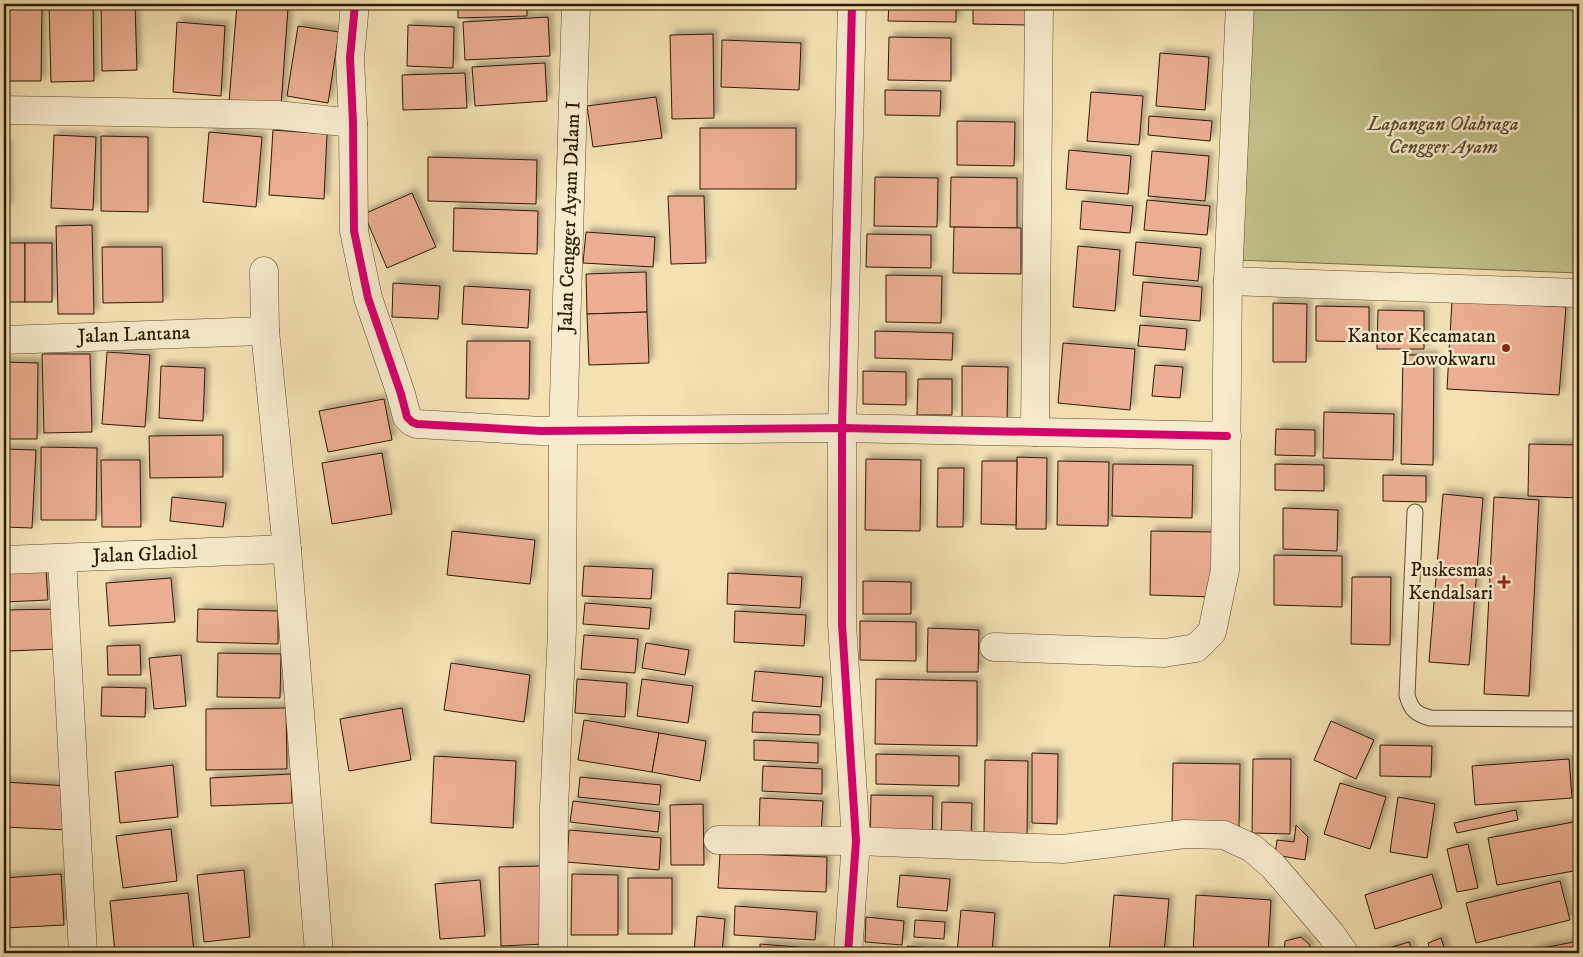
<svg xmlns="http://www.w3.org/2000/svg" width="1583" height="957" viewBox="0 0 1583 957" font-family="'IM FELL DW Pica',serif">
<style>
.green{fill:#c2c189;stroke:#776e45}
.building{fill:#ecaf93;stroke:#2c1a01;filter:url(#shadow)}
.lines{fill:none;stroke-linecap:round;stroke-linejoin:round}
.service-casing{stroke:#5e4c2e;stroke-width:17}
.minor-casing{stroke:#5e4c2e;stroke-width:29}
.service{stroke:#f8ecce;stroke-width:15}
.minor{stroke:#f8ecce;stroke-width:28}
.cycleway-casing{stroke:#f8ecce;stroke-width:11}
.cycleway{stroke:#d6006c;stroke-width:8}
.poi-dot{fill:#8f2418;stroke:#f8ecce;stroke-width:2}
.labels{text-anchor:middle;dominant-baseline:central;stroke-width:5;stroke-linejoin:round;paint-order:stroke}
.park-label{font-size:20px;font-style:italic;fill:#594c2a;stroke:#f8ecce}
.street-label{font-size:20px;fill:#2c1a01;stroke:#f8ecce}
.poi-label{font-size:20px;fill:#2c1a01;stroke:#f8ecce;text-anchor:end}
</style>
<defs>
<filter id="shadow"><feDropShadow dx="4.5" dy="-4.5" stdDeviation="2.5" flood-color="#0004"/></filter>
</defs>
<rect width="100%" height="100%" fill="#f4e2b4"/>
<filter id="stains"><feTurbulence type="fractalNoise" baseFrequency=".004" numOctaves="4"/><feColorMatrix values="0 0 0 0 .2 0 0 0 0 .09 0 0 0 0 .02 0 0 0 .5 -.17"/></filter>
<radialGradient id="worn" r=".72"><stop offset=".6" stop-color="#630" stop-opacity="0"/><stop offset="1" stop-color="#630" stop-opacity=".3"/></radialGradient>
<polygon class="green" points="1252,4 1579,4 1579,273 1237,260"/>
<g class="building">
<polygon points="4,4 42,4 41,81 4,81"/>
<polygon points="49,4 93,4 94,81 51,82"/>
<polygon points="101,4 135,4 137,70 102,71"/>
<polygon points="237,4 288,8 281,106 229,102"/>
<polygon points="295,4 338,4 337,8"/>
<polygon points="458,4 527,4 527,16 458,18"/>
<polygon points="889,4 956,4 956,22 888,21"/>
<polygon points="973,4 1028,4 1028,25 973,24"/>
<polygon points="548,17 550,56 465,60 463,22"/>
<polygon points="177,22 225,26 221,96 173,92"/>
<polygon points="408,25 454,27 453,68 407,66"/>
<polygon points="298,26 339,32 328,103 287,96"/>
<polygon points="713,34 714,118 672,119 670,35"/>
<polygon points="889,37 951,38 951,81 888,80"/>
<polygon points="722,40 801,43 799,90 721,87"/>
<polygon points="1160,53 1209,57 1205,110 1156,106"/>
<polygon points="545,63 547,101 475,106 472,67"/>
<polygon points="465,73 467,108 403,110 402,75"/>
<polygon points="885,90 941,91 940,116 885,115"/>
<polygon points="1091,92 1143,96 1139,145 1087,141"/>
<polygon points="656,97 662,138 593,147 587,106"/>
<polygon points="1149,116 1212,121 1210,141 1148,135"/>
<polygon points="957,121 1015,122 1014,166 957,165"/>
<rect x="700" y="128" width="96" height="61"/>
<polygon points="273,130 327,134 324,199 269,195"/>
<polygon points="209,132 262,137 256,207 203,202"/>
<polygon points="54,135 96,137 93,210 51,208"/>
<polygon points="101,136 148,137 148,212 101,211"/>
<polygon points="4,144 7,144 8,207 4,208"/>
<polygon points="1069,150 1131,156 1128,194 1066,189"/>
<polygon points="1152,151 1209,156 1205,201 1148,196"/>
<polygon points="428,157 537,160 536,204 428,201"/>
<polygon points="875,177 938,178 937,227 874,226"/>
<polygon points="951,177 1017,178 1017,228 950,227"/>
<polygon points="412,193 436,247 387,268 364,214"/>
<polygon points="668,196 704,196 706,263 671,264"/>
<polygon points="1147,200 1210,206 1207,235 1144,230"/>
<polygon points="1082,201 1133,206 1130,233 1080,229"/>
<polygon points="454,208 538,211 537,254 453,251"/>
<polygon points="92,225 94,314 58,314 56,226"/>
<polygon points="954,227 1021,228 1021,274 953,273"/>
<polygon points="586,232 655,237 653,267 583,263"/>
<polygon points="867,234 931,235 931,268 866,267"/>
<polygon points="1136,242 1201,248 1198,281 1133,275"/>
<rect x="4" y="243" width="21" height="59"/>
<rect x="25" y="243" width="27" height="59"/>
<polygon points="1078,246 1120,250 1115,311 1073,307"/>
<polygon points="102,247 162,247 163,302 103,303"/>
<polygon points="646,272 647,312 587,314 586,274"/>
<polygon points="886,275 942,276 941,323 886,322"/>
<polygon points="1143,282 1202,287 1200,321 1140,316"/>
<polygon points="393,283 440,286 438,319 392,317"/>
<polygon points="464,286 530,290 528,328 462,324"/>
<polygon points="1452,300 1566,307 1559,395 1447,389"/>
<polygon points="1273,303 1307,304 1306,362 1273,362"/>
<polygon points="1316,306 1369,307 1369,342 1316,341"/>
<polygon points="1378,310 1424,311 1424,349 1377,349"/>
<polygon points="647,312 649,363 589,365 587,314"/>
<polygon points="1140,325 1187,329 1185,350 1138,346"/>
<polygon points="875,331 953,333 952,360 875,358"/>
<polygon points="467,341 530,341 529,399 466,398"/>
<polygon points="1063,343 1135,349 1130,410 1058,403"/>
<polygon points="107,352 150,355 145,427 102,424"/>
<polygon points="42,354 90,354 92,432 44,433"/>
<polygon points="1403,355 1434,355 1433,465 1401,464"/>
<polygon points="4,362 38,363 37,439 4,439"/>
<polygon points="1155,365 1183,367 1180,398 1152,396"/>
<polygon points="161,366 205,368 203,421 159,418"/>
<polygon points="962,366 1008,367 1007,422 962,421"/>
<polygon points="863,371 906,372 906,405 863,404"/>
<polygon points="918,379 952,379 952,415 917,415"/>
<polygon points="384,399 392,440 328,452 319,411"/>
<polygon points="1324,412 1394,414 1393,460 1323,458"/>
<polygon points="1276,429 1315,430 1315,456 1275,455"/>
<polygon points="223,435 223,477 150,478 149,436"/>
<polygon points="1529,444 1579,445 1579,498 1528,496"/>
<polygon points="41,447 97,448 96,520 41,520"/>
<polygon points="4,449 36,450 32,528 4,527"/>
<polygon points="382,453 392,514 332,524 322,463"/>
<polygon points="1017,457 1047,458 1046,529 1016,529"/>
<polygon points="866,459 921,460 920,531 865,530"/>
<polygon points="101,460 140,460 141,527 102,527"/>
<polygon points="982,461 1017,461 1016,525 981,524"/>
<polygon points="1058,461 1109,462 1108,526 1057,525"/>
<polygon points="1113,464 1193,465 1192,518 1112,516"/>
<polygon points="1275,464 1324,465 1324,491 1275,490"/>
<polygon points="938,468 964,468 963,527 937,527"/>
<polygon points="1383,475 1426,476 1426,502 1383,501"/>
<polygon points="1443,494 1483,498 1469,665 1429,662"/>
<polygon points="172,497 226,503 223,527 170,521"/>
<polygon points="1494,497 1539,500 1529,696 1484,694"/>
<polygon points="1283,508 1338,510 1337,551 1283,549"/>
<polygon points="452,531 535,540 530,584 447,575"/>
<polygon points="1151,531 1215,532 1214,597 1150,595"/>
<polygon points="1274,555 1342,556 1342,607 1274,605"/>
<polygon points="584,566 653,569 651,599 582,596"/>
<polygon points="46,571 48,600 4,602 4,573"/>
<polygon points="728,573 802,577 800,608 727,604"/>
<polygon points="1352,577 1391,577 1390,645 1351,644"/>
<polygon points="171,578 175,622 109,626 106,583"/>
<polygon points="863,581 911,582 911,614 863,614"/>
<polygon points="585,603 651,608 649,629 583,624"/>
<polygon points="58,609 58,649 9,651 8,610"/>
<polygon points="198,609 278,611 278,644 197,642"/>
<polygon points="735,611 806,615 804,646 734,642"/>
<polygon points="860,621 916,622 916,661 860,660"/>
<polygon points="928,628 979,630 978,672 927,672"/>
<polygon points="584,635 638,639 635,673 581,669"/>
<polygon points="646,643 689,650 685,675 642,668"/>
<polygon points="140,645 141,675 108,675 107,646"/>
<polygon points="218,653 281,654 280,698 217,697"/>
<polygon points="181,655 186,706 154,709 149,658"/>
<polygon points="451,663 530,675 524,722 444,710"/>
<polygon points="755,671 823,677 821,707 752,701"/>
<polygon points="577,679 627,683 625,717 575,713"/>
<polygon points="642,679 693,686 688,723 637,716"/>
<polygon points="876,679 977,681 977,746 875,744"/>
<polygon points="102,687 146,688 145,717 101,716"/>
<polygon points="286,708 287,769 206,770 206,709"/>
<polygon points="402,708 411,760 349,771 340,719"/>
<polygon points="753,712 820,715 820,735 752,732"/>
<polygon points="584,720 659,733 652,772 578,760"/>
<polygon points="1331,721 1374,740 1356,779 1314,760"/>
<polygon points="659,733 706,741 700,781 652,772"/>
<polygon points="754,740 818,743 818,763 754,760"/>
<polygon points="1380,745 1432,746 1431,777 1380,776"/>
<polygon points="1032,753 1058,754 1057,824 1032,823"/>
<polygon points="876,754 959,756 959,786 876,784"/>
<polygon points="434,756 516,761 513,828 431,823"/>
<polygon points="1253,759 1291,759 1290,834 1252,833"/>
<polygon points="1569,759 1572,798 1475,805 1472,766"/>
<polygon points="985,760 1028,761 1027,835 984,834"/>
<polygon points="1173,763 1240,764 1239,827 1172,825"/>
<polygon points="173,765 178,817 120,823 115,772"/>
<polygon points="763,766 822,769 822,794 762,791"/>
<polygon points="291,774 292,803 211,806 210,778"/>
<polygon points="580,777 661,785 659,805 578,797"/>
<polygon points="4,782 69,786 67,830 4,827"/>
<polygon points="1340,783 1386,797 1370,849 1324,834"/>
<polygon points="871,795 933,796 932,840 870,839"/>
<polygon points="1398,797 1435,804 1427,858 1390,852"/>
<polygon points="760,798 823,801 821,834 759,831"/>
<polygon points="573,801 660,812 658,832 570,822"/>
<polygon points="942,802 972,803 971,842 941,842"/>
<polygon points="703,804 704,865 671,865 670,805"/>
<polygon points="1516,810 1518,820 1457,833 1454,823"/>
<polygon points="1579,821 1579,870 1497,885 1488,838"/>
<polygon points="1296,825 1308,837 1305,860 1275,855 1277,840 1294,842"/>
<polygon points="171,829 177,881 123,888 116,836"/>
<polygon points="569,830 661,838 659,870 567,862"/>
<polygon points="1468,844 1478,888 1457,892 1447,849"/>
<polygon points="720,853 827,857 826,892 718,888"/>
<polygon points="542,866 544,944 501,946 499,867"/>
<polygon points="244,870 250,937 204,942 197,875"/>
<polygon points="61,874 64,925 4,928 4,878"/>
<polygon points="572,874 618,875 618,935 571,935"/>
<polygon points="1432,874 1442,908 1375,929 1365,895"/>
<polygon points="900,875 950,879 947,911 897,907"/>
<rect x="628" y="878" width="44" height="56"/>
<polygon points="480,880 485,936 440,939 435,884"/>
<polygon points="1560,881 1570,920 1476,943 1466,903"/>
<polygon points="188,893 194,953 115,953 110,901"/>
<polygon points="1114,895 1169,899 1164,953 1109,953"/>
<polygon points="1196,895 1271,900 1268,953 1193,953"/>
<polygon points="735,906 817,912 815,940 734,935"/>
<polygon points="961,910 995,913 992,953 957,953"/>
<polygon points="697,916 725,919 722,953 694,953"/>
<polygon points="866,917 904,921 902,945 865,942"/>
<polygon points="915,920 945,922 944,939 914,937"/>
<polygon points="1301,937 1310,945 1309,953 1284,953 1285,941"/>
<polygon points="1441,938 1446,953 1431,953 1428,943"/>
<polygon points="1579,941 1579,953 1533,953 1532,950"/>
<polygon points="1409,942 1413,953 1372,953"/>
<polygon points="760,944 822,949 822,953 760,953"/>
<polygon points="907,946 943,949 943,953 907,953"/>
<polygon points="861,950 895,953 861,953"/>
</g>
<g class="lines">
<g class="service-casing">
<path id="service" d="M1415,512L1407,695C1411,710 1416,714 1430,718L1579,719"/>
</g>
<g class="minor-casing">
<g id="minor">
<polyline points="355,4 350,58 353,123 354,231 368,298 401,394 407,417 412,422 417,424 541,431 842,428 1227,436"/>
<polyline points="4,110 277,115 353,123"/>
<polyline points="264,271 265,331 287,549 319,953"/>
<polyline points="1228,281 1579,293"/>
<polyline points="4,340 265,331"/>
<polyline points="1035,432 1039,4"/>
<polyline points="62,558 83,953"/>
<polyline points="4,560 287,549"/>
<polyline points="994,647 1164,653 1196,648 1212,632 1225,570 1228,281 1240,4"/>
<polyline points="718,840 856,841 1063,849 1185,834 1224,835 1252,848 1273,866 1331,934 1344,953"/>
<polyline points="553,953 554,808 562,630 563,430 576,4"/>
<polyline points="848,953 856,841 842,624 842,428 852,4"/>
</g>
</g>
<use href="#service" class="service"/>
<use href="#minor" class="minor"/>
<g class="cycleway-casing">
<g id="cycleway">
<polyline points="355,4 350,58 353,123 354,231 368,298 401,394 407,417 412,422 417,424 541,431 842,428 1227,436"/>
<polyline points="848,953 856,841 842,624 842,428 852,4"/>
</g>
</g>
<use href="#cycleway" class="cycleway"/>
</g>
<g class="poi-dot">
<circle cx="1506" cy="348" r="5"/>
<path d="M1501.5 574.5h5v5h5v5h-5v5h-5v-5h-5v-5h5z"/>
</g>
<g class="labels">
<g class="park-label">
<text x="1443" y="124">Lapangan Olahraga<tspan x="1443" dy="23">Cengger Ayam</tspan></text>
</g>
<g class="street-label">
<text transform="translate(570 217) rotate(-88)">Jalan Cengger Ayam Dalam I</text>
<text transform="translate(134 335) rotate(-2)">Jalan Lantana</text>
<text transform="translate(145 555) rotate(-2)">Jalan Gladiol</text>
</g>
<g class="poi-label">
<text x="1496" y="336">Kantor Kecamatan<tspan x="1496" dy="23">Lowokwaru</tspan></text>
<text x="1493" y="570">Puskesmas<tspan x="1493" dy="23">Kendalsari</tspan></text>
</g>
</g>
<rect width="1583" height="957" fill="none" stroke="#f4e2b4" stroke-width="20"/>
<rect x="5" y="5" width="1573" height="947" fill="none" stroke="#2c1a01" stroke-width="2.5"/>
<rect x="10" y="10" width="1563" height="937" fill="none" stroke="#2c1a01"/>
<rect width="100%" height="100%" filter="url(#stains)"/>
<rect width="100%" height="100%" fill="url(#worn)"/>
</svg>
